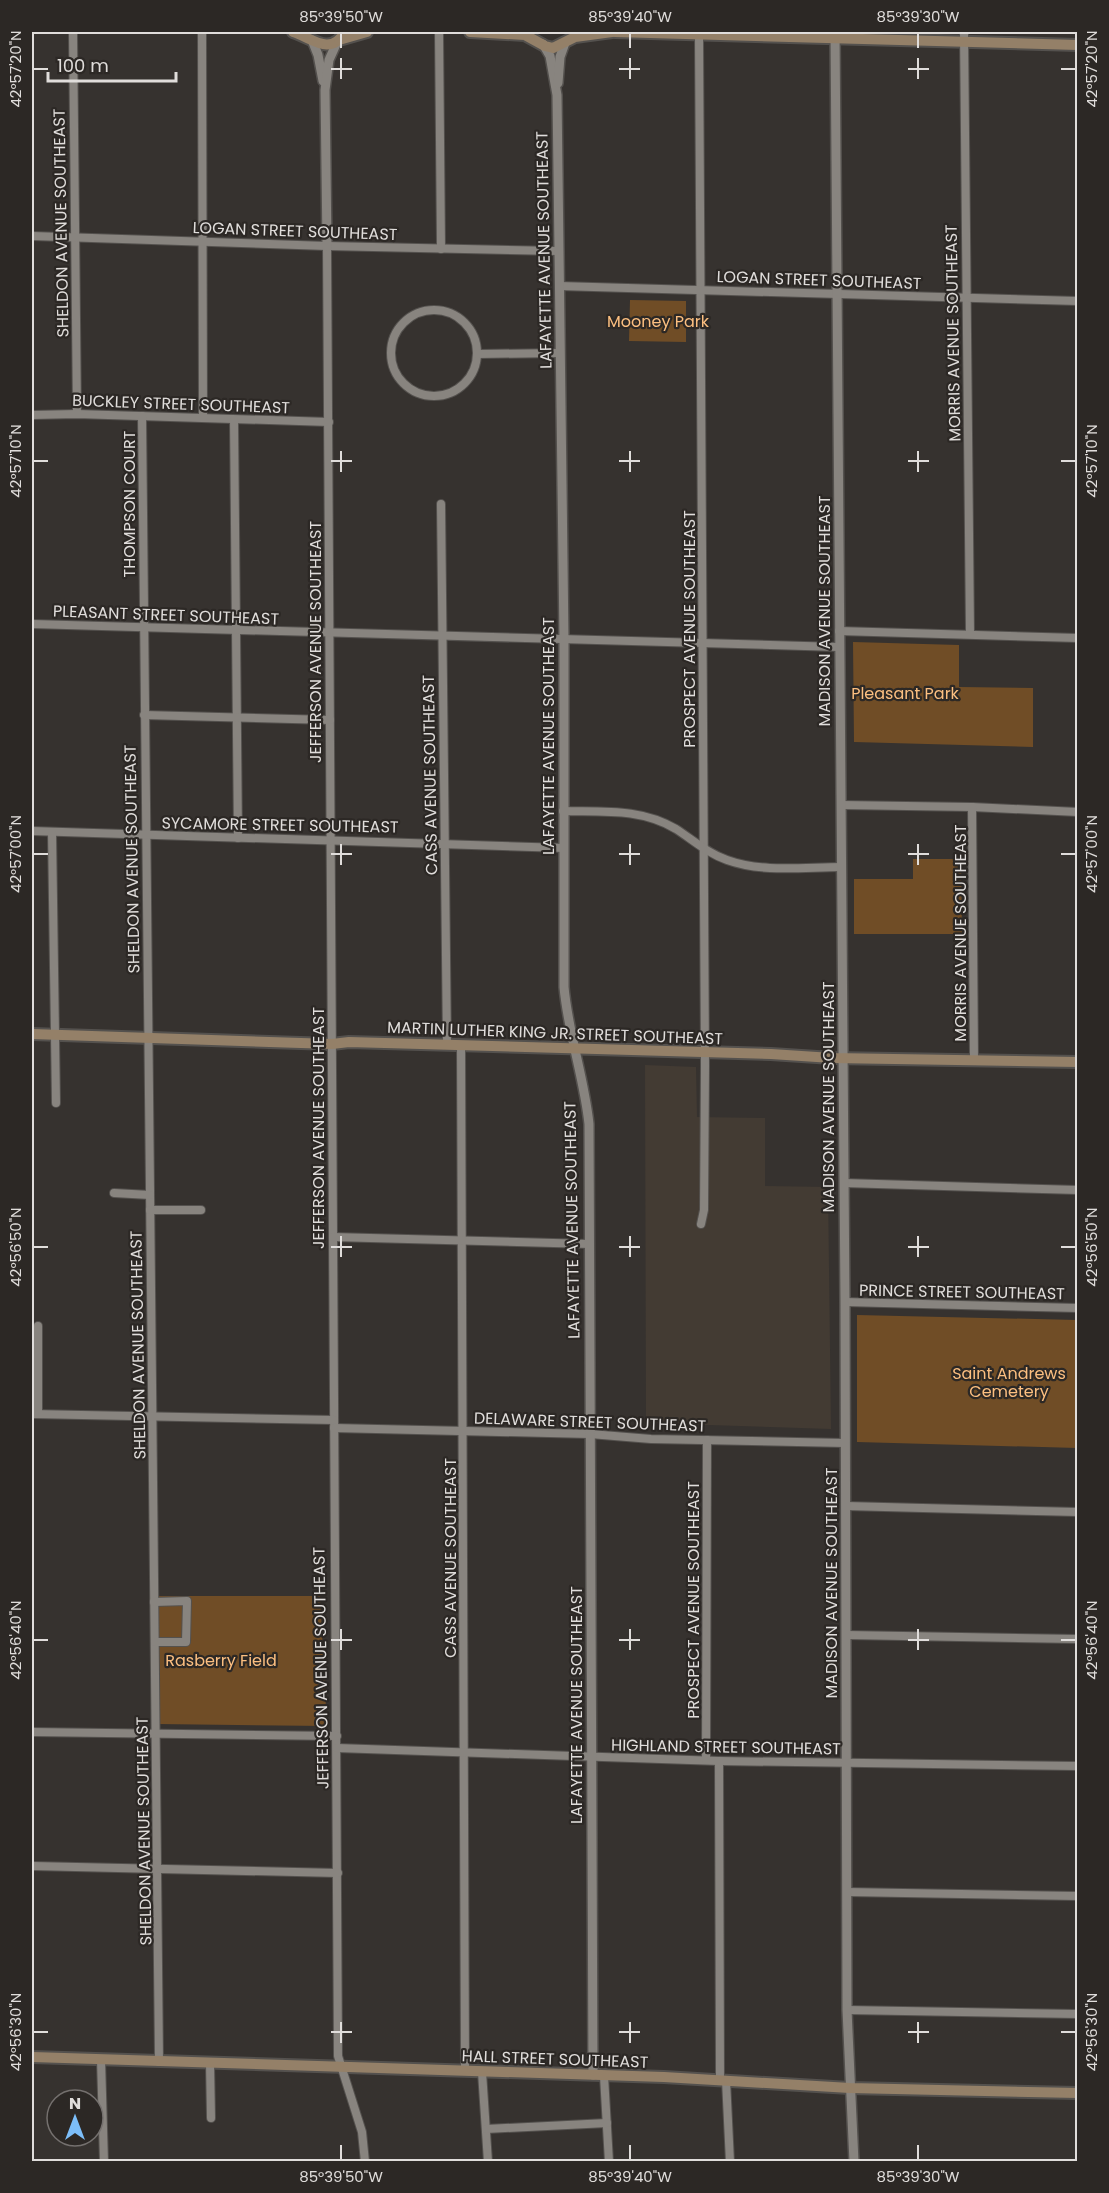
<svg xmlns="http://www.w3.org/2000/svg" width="1109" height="2193" viewBox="0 0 1109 2193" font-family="Poppins,sans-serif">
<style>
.built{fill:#433b33}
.green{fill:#704d26}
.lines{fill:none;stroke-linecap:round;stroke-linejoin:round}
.minor-casing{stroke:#54514e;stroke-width:10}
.tertiary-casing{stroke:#54514e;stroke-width:12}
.secondary-casing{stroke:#54514e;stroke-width:14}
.minor{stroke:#88847f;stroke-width:8}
.tertiary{stroke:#88847f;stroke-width:9}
.secondary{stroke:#948068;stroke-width:10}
.ticks{fill:none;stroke:#e0dddb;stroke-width:2}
.labels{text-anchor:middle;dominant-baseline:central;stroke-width:4.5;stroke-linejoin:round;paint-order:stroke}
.street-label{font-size:16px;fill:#e0dddb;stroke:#2c2825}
.park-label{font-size:16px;fill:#fcbf80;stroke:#2c2825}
.neatline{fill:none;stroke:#e0dddb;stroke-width:2}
.ticks-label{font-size:15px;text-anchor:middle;fill:#e0dddb}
</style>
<rect width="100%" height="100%" fill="#36322f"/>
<polygon class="built" points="645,1065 696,1067 697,1117 765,1118 765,1186 828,1187 831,1429 646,1423"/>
<g class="green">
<polygon points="630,300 686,301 686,342 629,341"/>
<polygon points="853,642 959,645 959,687 1033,688 1033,747 854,742"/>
<polygon points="913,859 961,859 962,934 854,934 854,879 913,879"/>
<polygon points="857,1315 1077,1320 1077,1448 857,1442"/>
<polygon points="154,1596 320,1596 327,1726 157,1724"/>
</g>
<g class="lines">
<g class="minor-casing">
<g id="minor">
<polyline points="73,32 77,414"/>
<polyline points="202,32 203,418"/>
<polyline points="439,32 441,249"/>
<polyline points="964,32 970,634"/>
<polyline points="699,35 705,1065 704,1210 701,1224"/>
<polyline points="32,236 327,246 558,251"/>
<polyline points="327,246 338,2056 362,2132 365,2162"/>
<polyline points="559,286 1078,301"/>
<circle cx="434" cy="353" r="43"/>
<polyline points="477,354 560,353"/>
<polyline points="32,415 77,414 329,422"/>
<polyline points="142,416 159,2062"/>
<polyline points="234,420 238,838"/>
<polyline points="441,504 447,1045"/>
<polyline points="32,624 839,647"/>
<polyline points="839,631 1078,638"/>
<polyline points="144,715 330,720"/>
<polyline points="841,805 972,807 1078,812"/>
<polyline points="972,807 974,1060"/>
<path d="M563,811C603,812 641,808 676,829C693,840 707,853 727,860C763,873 804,867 842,867"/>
<polyline points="32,831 564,848"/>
<polyline points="52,832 56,1103"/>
<polyline points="461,1045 465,2071"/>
<polyline points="844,1183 1078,1190"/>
<polyline points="114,1193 150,1195"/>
<polyline points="150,1210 201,1210"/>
<polyline points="333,1237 590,1244"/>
<polyline points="845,1302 1078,1308"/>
<polyline points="38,1326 38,1414"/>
<polyline points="32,1414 334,1420"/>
<polyline points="334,1428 590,1434 651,1439 845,1443"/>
<polyline points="846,1506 1078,1512"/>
<polyline points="154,1602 187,1601 186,1642 155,1642"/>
<polyline points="846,1635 1078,1639"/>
<polyline points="32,1732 337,1736"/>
<polyline points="337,1748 719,1761 1078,1766"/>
<polyline points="706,1760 707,1440"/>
<polyline points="719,1761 720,2080"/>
<polyline points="32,1866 338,1873"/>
<polyline points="847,1892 1078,1896"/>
<polyline points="847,2010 1078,2014"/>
<polyline points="101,2060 104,2162"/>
<polyline points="210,2063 211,2118"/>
<polyline points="482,2072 488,2162"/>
<polyline points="604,2076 609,2162"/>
<polyline points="726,2080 730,2162"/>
<polyline points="486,2129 607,2123"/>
</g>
</g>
<g class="tertiary-casing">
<g id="tertiary">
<polyline points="835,32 845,1302 847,2010 854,2162"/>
<polyline points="312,40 318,55 323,81"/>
<path d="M543,44L550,56L557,95L564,640V987C568,1033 584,1077 589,1124L593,2075"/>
<polyline points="558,83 560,57 565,43"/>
<polyline points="327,246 325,90 329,60 338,40"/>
</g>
</g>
<g class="secondary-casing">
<g id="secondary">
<path d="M293,32C312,38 330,57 345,32"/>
<polyline points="470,32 525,35 545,46 553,48 575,37 612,32"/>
<polyline points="615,32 1078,45"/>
<polyline points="339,40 367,32"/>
<polyline points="32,1034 332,1044 349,1042 771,1054 832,1058 1078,1062"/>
<polyline points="32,2057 664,2077 850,2088 1078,2093"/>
</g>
</g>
<use href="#minor" class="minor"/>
<use href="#tertiary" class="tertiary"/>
<use href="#secondary" class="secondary"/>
</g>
<path class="ticks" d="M341,33V48M630,33V48M918,33V48M341,58V79M630,58V79M918,58V79M33,69H48M331,69H352M619,69H640M908,69H929M1061,69H1076M341,451V472M630,451V472M918,451V472M33,461H48M331,461H352M619,461H640M908,461H929M1061,461H1076M341,844V865M630,844V865M918,844V865M33,854H48M331,854H352M619,854H640M908,854H929M1061,854H1076M341,1236V1257M630,1236V1257M918,1236V1257M33,1247H48M331,1247H352M619,1247H640M908,1247H929M1061,1247H1076M341,1629V1650M630,1629V1650M918,1629V1650M33,1640H48M331,1640H352M619,1640H640M908,1640H929M1061,1640H1076M341,2022V2043M630,2022V2043M918,2022V2043M33,2032H48M331,2032H352M619,2032H640M908,2032H929M1061,2032H1076M341,2145V2160M630,2145V2160M918,2145V2160"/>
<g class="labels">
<g class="street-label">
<text transform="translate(61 223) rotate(-91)">SHELDON AVENUE SOUTHEAST</text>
<text transform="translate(295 231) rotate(2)">LOGAN STREET SOUTHEAST</text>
<text transform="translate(544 250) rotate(-91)">LAFAYETTE AVENUE SOUTHEAST</text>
<text transform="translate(819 280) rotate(2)">LOGAN STREET SOUTHEAST</text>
<text transform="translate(953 333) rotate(-91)">MORRIS AVENUE SOUTHEAST</text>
<text transform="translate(181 404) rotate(2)">BUCKLEY STREET SOUTHEAST</text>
<text transform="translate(129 504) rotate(-90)">THOMPSON COURT</text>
<text transform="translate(824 611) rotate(-90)">MADISON AVENUE SOUTHEAST</text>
<text transform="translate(166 615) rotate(2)">PLEASANT STREET SOUTHEAST</text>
<text transform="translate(689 629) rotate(-90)">PROSPECT AVENUE SOUTHEAST</text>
<text transform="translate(315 642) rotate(-90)">JEFFERSON AVENUE SOUTHEAST</text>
<text transform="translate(548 736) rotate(-90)">LAFAYETTE AVENUE SOUTHEAST</text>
<text transform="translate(430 775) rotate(-91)">CASS AVENUE SOUTHEAST</text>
<text transform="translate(280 825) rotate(1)">SYCAMORE STREET SOUTHEAST</text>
<text transform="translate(132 859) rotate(-91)">SHELDON AVENUE SOUTHEAST</text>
<text transform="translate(960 933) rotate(-90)">MORRIS AVENUE SOUTHEAST</text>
<text transform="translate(555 1033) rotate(2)">MARTIN LUTHER KING JR. STREET SOUTHEAST</text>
<text transform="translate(828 1097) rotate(-90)">MADISON AVENUE SOUTHEAST</text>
<text transform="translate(318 1128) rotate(-90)">JEFFERSON AVENUE SOUTHEAST</text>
<text transform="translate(572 1220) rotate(-91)">LAFAYETTE AVENUE SOUTHEAST</text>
<text transform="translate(962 1292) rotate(1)">PRINCE STREET SOUTHEAST</text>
<text transform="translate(138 1345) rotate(-91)">SHELDON AVENUE SOUTHEAST</text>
<text transform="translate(590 1422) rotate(2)">DELAWARE STREET SOUTHEAST</text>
<text transform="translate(450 1558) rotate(-90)">CASS AVENUE SOUTHEAST</text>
<text transform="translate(831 1583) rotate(-90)">MADISON AVENUE SOUTHEAST</text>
<text transform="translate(693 1600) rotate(-90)">PROSPECT AVENUE SOUTHEAST</text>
<text transform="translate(321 1668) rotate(-91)">JEFFERSON AVENUE SOUTHEAST</text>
<text transform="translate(576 1705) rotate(-90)">LAFAYETTE AVENUE SOUTHEAST</text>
<text transform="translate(726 1747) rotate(1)">HIGHLAND STREET SOUTHEAST</text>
<text transform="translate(144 1831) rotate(-91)">SHELDON AVENUE SOUTHEAST</text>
<text transform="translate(555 2059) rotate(2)">HALL STREET SOUTHEAST</text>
</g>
<g class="park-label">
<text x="658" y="321">Mooney Park</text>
<text x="905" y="693">Pleasant Park</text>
<text x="1009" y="1373">Saint Andrews<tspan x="1009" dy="18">Cemetery</tspan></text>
<text x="221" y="1660">Rasberry Field</text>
</g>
</g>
<rect width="1109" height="2193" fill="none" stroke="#2c2825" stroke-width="66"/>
<g transform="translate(75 2118)"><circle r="28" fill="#2c2825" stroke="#74706e" stroke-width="1.5"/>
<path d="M0-4.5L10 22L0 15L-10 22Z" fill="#7cbef9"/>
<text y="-9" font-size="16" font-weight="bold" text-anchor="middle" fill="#e0dddb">N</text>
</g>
<path d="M48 72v9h128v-9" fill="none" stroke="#e0dddb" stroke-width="3"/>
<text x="57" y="72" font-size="18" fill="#e0dddb" stroke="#2c2825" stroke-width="4.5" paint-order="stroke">100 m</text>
<rect x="33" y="33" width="1043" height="2127" class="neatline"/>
<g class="ticks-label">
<text x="341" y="22">85°39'50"W</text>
<text x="630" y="22">85°39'40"W</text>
<text x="918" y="22">85°39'30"W</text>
<text transform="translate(16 69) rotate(-90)" y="5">42°57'20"N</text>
<text transform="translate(1092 69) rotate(-90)" y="5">42°57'20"N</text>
<text transform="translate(16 461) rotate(-90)" y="5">42°57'10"N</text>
<text transform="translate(1092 461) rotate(-90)" y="5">42°57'10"N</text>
<text transform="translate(16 854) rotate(-90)" y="5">42°57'00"N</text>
<text transform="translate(1092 854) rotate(-90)" y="5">42°57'00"N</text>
<text transform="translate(16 1247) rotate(-90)" y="5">42°56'50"N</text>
<text transform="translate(1092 1247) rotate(-90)" y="5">42°56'50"N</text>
<text transform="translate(16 1640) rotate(-90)" y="5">42°56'40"N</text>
<text transform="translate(1092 1640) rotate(-90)" y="5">42°56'40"N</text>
<text transform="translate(16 2032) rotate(-90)" y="5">42°56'30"N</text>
<text transform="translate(1092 2032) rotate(-90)" y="5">42°56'30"N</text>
<text x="341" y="2182">85°39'50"W</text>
<text x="630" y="2182">85°39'40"W</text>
<text x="918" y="2182">85°39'30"W</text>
</g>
</svg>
